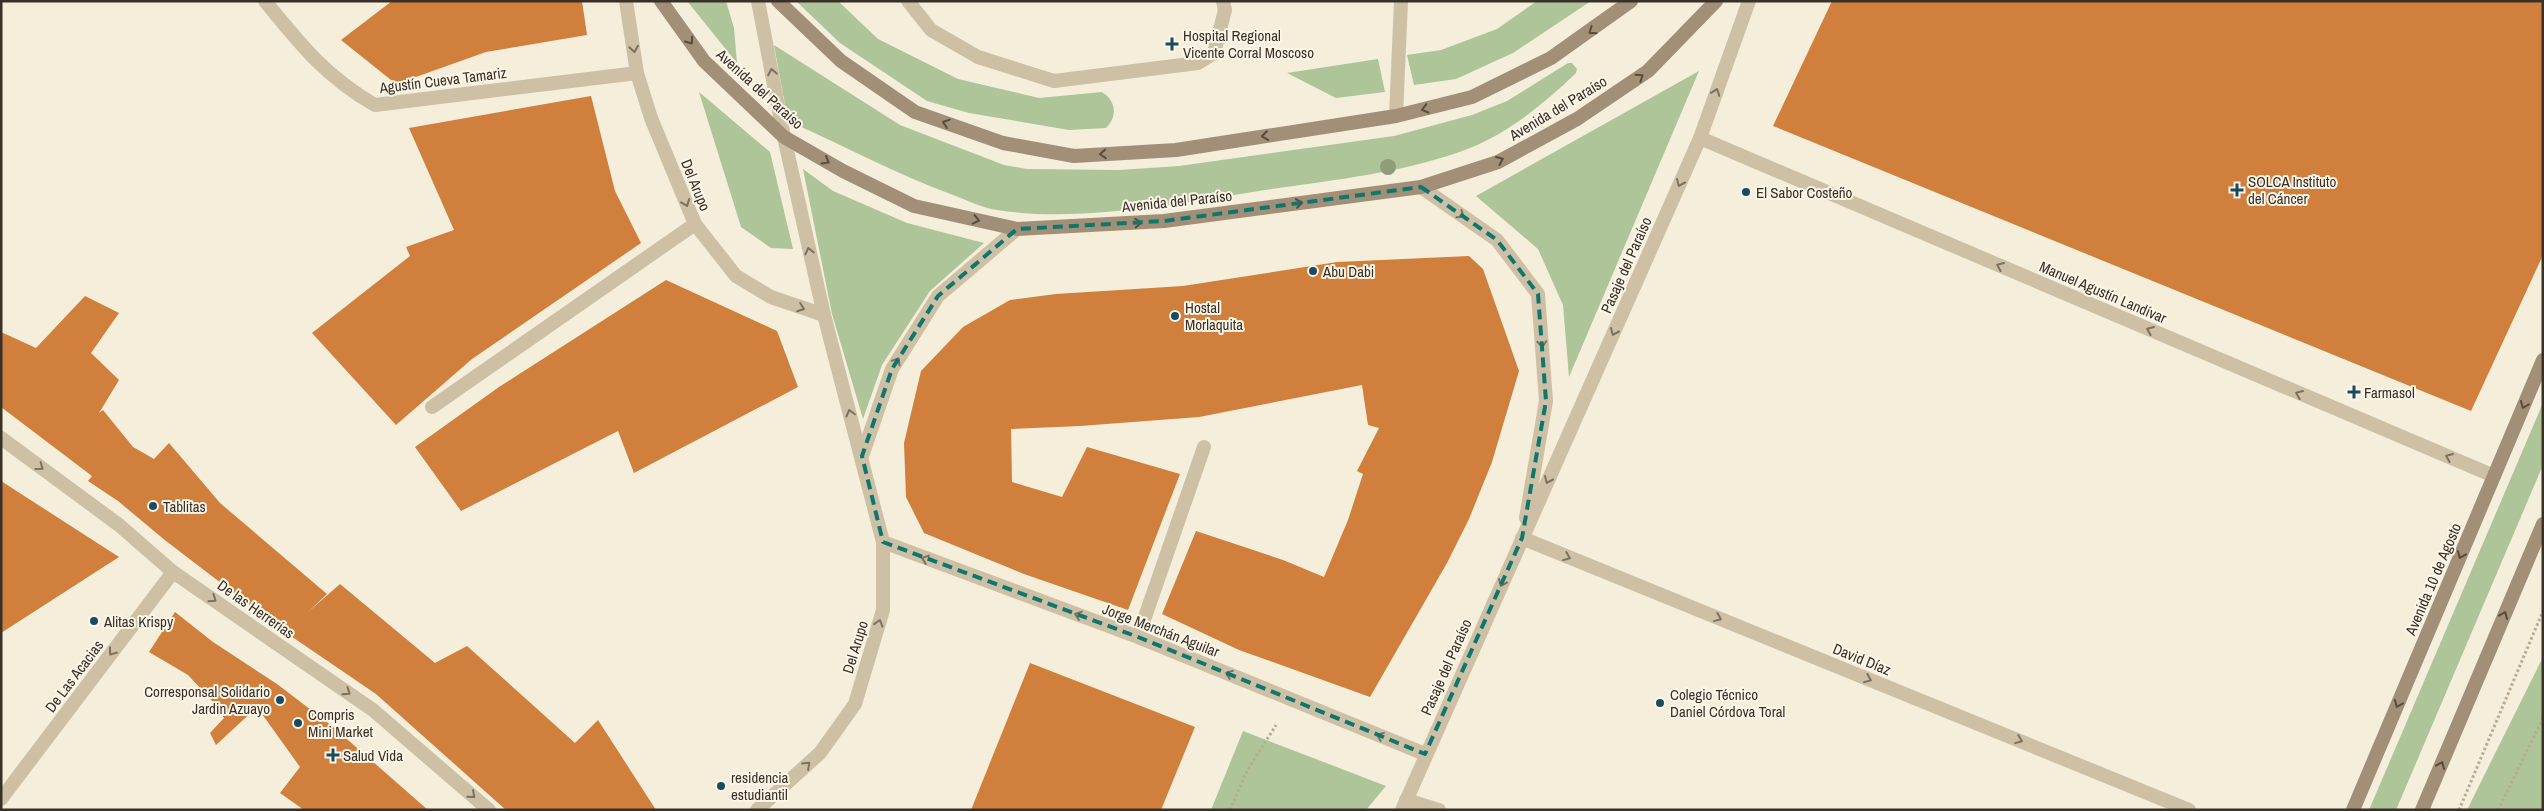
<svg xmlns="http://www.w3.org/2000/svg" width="2544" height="811" viewBox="0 0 2544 811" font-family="'Archivo Narrow',sans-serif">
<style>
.green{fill:#adc599}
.building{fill:#d17f3c}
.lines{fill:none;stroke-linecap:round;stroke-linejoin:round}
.path{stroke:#baaa8f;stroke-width:3;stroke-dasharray:2.5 2.5;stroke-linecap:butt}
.service{stroke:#cec0a5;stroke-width:14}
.minor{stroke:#cec0a5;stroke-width:14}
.secondary{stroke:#a28f77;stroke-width:14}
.tree{fill:#8f9d79}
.oneway{stroke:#584c3f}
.oneway2{stroke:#7c7160}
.marked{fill:none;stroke:#0f766e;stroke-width:4;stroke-dasharray:10 6;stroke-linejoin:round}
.poi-dot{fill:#194b5f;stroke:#fbf6e8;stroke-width:2}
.labels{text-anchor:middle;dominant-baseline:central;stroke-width:4;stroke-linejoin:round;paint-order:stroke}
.poi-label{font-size:15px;fill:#393027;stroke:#fbf6e8;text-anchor:start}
.street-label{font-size:15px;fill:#393027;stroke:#fbf6e8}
</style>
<rect width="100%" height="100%" fill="#f4eedb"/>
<g class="green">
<polygon points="687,1 726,1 734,28 737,63"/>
<path d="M796,1H838L878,39L958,79L1039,98L1102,92C1116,101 1118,116 1106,128L1069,130L969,113L927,101L840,43Z"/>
<polygon points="1537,1 1591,1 1513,53 1456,79 1414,85 1407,55 1441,50 1497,29"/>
<path d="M774,45L900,125L1004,165L1027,169L1119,170L1179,166L1394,136L1472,115L1507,101L1568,63H1572L1577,69L1576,73C1546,102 1510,132 1470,148C1405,173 1333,180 1265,190C1181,203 1080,223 997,210C982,208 967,200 953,195C896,174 843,145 788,121Z"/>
<polygon points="1378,59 1385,92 1336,98 1287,73"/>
<polygon points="1699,71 1569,377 1563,305 1538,249 1476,196"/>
<polygon points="699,92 770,152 793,249 771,248 741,227"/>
<polygon points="803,169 833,191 907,223 984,243 930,291 882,365 863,419 832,314"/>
<polygon points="2543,403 2543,465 2396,810 2369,810"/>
<polygon points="2543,657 2543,810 2467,810"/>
<polygon points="1243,731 1386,786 1366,810 1211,810"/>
</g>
<g class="building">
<polygon points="392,1 582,1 587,35 486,52 396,84 341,40"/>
<polygon points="1832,1 2543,1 2543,255 2471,411 1773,126"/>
<polygon points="591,96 615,191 641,243 472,359 396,425 312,333 410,256 406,247 454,230 409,128"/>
<polygon points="1469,256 1483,269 1519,371 1492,462 1469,519 1447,563 1370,697 1239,650 1162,614 1196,531 1283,560 1324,577 1348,520 1363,474 1357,471 1379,428 1368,425 1362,385 1199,417 1080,426 1011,429 1012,482 1062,497 1087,447 1180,474 1128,610 1024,574 924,533 906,497 904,443 921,371 963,327 1010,300 1056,294 1183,286 1337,262"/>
<polygon points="666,280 777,331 798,387 634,473 618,431 461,511 415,447 499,387"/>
<polygon points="85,296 119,313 91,353 119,380 99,413 103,410 133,447 154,459 169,443 220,503 327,594 307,613 340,584 435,663 467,646 575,743 598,720 656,810 506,810 376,694 285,632 166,541 118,501 88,481 92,476 1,407 1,332 36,348"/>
<polygon points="1,481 119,557 1,633"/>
<polygon points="175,612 213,642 277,684 332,726 428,810 304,810 280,793 300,767 257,707 216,745 210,733 224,718 213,702 188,675 149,652"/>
<polygon points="1030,663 1195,727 1161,810 971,810"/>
</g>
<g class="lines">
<g class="path">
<polyline points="1230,810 1247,771 1276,725"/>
<polyline points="2459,810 2543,611"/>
<polyline points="2498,810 2543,718"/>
</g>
<g class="service">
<polyline points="908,1 931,30 978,57 1054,81 1198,63 1214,53 1225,10 1223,1"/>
<polyline points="1396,116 1401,1"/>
<polyline points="1406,800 1439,810"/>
</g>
<g class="minor">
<path d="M265,1C300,44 326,77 375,105L637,73"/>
<polyline points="626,1 637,73 651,118 695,224 736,276 771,297 824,315"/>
<polyline points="1700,138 2494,476"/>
<polyline points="1421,187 1497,240 1538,294 1546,401 1526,518"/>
<polyline points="432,407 695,224"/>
<polyline points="1,438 119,525 173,572 373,710 489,810"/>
<polyline points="862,456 892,369 938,296 1017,229"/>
<polyline points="1522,538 2189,810"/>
<polyline points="883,542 1138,637 1425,754"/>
<polyline points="1138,637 1204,447"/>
<polyline points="1,799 173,572"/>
<polyline points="757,810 820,753 855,704 883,610 883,542 824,315 784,137 758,1"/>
<polyline points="1402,810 1700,138 1749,1"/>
</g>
<g class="secondary">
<polyline points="661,1 704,61 784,137 843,171 914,206 1017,229 1164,221 1421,187 1498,162 1577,119 1648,71 1716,1"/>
<polyline points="778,1 841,61 915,112 1003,143 1074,156 1176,150 1396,116 1472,97 1551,58 1631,1"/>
<polyline points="2353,810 2543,360"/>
<polyline points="2422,810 2543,524"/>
</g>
</g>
<circle class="tree" cx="1388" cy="167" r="8"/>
<defs><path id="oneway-chevron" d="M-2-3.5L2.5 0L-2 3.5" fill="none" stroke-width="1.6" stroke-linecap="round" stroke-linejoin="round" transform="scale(1.25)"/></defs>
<g class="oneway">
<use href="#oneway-chevron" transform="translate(1592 31) rotate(146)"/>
<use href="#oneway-chevron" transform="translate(690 41) rotate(55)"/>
<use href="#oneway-chevron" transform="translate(1640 77) rotate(-34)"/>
<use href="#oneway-chevron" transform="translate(1425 109) rotate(166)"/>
<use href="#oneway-chevron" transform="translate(946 123) rotate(-161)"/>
<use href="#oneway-chevron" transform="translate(1265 136) rotate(171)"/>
<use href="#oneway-chevron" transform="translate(1103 154) rotate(176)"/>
<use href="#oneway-chevron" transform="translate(1500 160) rotate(-24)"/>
<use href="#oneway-chevron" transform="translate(826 161) rotate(30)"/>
<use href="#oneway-chevron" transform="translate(1299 203) rotate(-8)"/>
<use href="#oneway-chevron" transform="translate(976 220) rotate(13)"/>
<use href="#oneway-chevron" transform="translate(1138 223) rotate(-3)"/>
<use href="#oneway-chevron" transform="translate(2524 405) rotate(113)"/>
<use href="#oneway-chevron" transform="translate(2461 555) rotate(113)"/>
<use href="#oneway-chevron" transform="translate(2504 615) rotate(-67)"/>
<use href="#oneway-chevron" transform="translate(2398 704) rotate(113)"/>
<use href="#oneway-chevron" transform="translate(2441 765) rotate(-67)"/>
</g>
<g class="oneway2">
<use href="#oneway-chevron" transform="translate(634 49) rotate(81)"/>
<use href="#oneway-chevron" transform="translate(772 72) rotate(-101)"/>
<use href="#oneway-chevron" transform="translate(1716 92) rotate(-70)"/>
<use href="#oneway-chevron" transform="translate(1680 183) rotate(114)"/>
<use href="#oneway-chevron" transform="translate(686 203) rotate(68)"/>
<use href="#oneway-chevron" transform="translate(1461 215) rotate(35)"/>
<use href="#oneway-chevron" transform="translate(809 251) rotate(-103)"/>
<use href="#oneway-chevron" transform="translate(2000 266) rotate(-157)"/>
<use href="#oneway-chevron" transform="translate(801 308) rotate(20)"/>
<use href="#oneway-chevron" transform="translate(2150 330) rotate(-157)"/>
<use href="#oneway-chevron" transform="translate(1614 332) rotate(114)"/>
<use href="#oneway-chevron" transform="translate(1542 344) rotate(86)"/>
<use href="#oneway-chevron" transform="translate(897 361) rotate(-58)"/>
<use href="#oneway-chevron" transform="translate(2299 394) rotate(-157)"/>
<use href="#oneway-chevron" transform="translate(850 413) rotate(-105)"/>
<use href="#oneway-chevron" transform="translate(2449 457) rotate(-157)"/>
<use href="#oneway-chevron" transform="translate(40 467) rotate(36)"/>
<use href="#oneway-chevron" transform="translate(1548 480) rotate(114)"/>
<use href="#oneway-chevron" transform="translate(1567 557) rotate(22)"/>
<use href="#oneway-chevron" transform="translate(925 559) rotate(-159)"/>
<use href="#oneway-chevron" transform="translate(1502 583) rotate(114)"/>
<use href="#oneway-chevron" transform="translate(213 599) rotate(35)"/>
<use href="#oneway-chevron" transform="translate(1078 615) rotate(-160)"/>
<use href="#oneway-chevron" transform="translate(1718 618) rotate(22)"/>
<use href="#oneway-chevron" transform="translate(879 623) rotate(-73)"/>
<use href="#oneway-chevron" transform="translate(112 652) rotate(127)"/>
<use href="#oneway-chevron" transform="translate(1229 674) rotate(-158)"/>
<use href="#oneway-chevron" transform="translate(1868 679) rotate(22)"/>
<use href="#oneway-chevron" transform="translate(347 692) rotate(35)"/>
<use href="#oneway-chevron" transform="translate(1380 736) rotate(-158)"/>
<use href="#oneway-chevron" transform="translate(2019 740) rotate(22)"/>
<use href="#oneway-chevron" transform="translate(807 765) rotate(-43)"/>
<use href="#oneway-chevron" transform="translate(472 795) rotate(41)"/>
</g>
<path class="marked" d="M1421,187L1497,240L1538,294L1546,401L1522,538L1425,754L1138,637L883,542L862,456L892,369L938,296L1017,229L1164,221Z"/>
<g class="poi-dot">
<path d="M1169.5 36.5h5v5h5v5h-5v5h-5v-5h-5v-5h5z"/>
<path d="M2234.5 182.5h5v5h5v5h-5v5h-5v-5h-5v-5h5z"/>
<circle cx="1746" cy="192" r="5"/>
<circle cx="1313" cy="271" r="5"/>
<circle cx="1175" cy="316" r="5"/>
<path d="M2351.5 384.5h5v5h5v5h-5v5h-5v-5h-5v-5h5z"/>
<circle cx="153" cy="506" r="5"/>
<circle cx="94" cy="621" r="5"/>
<circle cx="280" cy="700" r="5"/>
<circle cx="1660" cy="703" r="5"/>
<circle cx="298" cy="723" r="5"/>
<path d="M330.5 747.5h5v5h5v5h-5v5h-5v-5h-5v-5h5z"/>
<circle cx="721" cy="786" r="5"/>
</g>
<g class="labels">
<g class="poi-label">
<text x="1183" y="35">Hospital Regional<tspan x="1183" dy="17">Vicente Corral Moscoso</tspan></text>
<text x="2248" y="181">SOLCA Instituto<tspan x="2248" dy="17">del Cáncer</tspan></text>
<text x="1756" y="192">El Sabor Costeño</text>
<text x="1323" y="271">Abu Dabi</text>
<text x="1185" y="307">Hostal<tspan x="1185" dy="17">Morlaquita</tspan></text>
<text x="2364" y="392">Farmasol</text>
<text x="163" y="506">Tablitas</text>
<text x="104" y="621">Alitas Krispy</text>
<text x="270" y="691" text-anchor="end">Corresponsal Solidario<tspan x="270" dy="17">Jardin Azuayo</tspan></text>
<text x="1670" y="694">Colegio Técnico<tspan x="1670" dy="17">Daniel Córdova Toral</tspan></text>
<text x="308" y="714">Compris<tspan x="308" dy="17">Mini Market</tspan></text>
<text x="343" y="755">Salud Vida</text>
<text x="731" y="777">residencia<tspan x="731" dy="17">estudiantil</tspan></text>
</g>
<g class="street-label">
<text transform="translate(443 80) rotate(-7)">Agustín Cueva Tamariz</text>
<text transform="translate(760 89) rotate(42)">Avenida del Paraíso</text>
<text transform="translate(1558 108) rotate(-31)">Avenida del Paraíso</text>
<text transform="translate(696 185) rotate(68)">Del Arupo</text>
<text transform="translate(1177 201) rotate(-6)">Avenida del Paraíso</text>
<text transform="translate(1626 265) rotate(-66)">Pasaje del Paraíso</text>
<text transform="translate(2103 292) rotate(23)">Manuel Agustín Landívar</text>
<text transform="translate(2433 579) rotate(-67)">Avenida 10 de Agosto</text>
<text transform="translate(256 609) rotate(35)">De las Herrerías</text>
<text transform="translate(1161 630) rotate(21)">Jorge Merchán Aguilar</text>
<text transform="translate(855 647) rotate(-73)">Del Arupo</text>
<text transform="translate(1862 659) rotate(22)">David Díaz</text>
<text transform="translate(1446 667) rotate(-66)">Pasaje del Paraíso</text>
<text transform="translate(74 676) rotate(-53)">De Las Acacias</text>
</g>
</g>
<rect width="2544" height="811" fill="none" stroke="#393027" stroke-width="5"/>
</svg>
